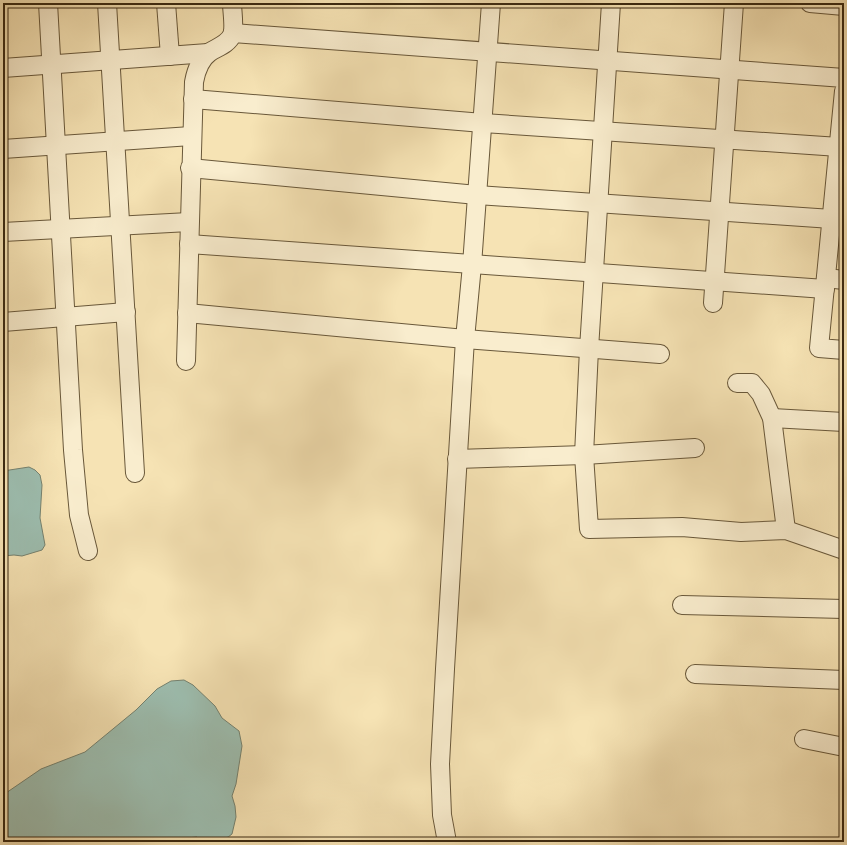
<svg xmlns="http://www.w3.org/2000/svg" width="847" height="845" viewBox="0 0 847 845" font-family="'Old Standard TT',serif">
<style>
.water{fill:#9dbeb0;stroke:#758270}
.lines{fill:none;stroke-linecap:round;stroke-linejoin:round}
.minor-casing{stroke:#69583a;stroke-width:20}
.minor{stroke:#f9edce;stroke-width:18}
</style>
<rect width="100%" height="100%" fill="#f6e3b4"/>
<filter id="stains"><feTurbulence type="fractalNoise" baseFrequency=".005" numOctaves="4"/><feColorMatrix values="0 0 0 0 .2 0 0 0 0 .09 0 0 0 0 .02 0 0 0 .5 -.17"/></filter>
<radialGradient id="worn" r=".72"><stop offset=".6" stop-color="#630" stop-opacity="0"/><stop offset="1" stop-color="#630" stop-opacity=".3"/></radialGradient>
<g class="water">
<polygon points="29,467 35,470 40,475 42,485 40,518 45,545 42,550 22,556 14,555 3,556 3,471"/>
<path d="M184,680L193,685L215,706L222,718L239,731L242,746L236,784L232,796L235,806L236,817L232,834C223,842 214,842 202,842L197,837L186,838L183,842H3V795L41,769L85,752L136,710L157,689L171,681Z"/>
</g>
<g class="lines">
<g class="minor-casing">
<g id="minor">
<polyline points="48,3 73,450 79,515 88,551"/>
<polyline points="107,3 135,473"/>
<polyline points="166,3 170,56"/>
<polyline points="611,3 589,349 584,455 589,529 682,527 741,532 786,530 844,550"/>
<polyline points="810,3 844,6"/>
<polyline points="233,33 844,78"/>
<polyline points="3,68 208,53"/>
<polyline points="844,91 819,348 844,350"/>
<polyline points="193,99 483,123 839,147"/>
<polyline points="3,149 191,136"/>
<polyline points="190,168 477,195 832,219"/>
<polyline points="3,232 189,222"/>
<polyline points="189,244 825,289"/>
<polyline points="826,278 844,280"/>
<polyline points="713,303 734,3"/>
<polyline points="187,313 465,339 660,354"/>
<polyline points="3,322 126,312"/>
<path d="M186,361L194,82C196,71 200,59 210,52C218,47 228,44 232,35C235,28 232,11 232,3"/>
<polyline points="737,383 752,383 761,394 772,418 786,530"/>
<polyline points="772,418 844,422"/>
<polyline points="457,459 584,455 695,448"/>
<polyline points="682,605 844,609"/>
<polyline points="695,674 844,680"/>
<polyline points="804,739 844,747"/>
<polyline points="447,842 442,815 440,764 445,669 465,339 472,265 491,3"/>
</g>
</g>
<use href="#minor" class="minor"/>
</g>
<rect width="847" height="845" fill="none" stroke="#f6e3b4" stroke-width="16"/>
<rect x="4" y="4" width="839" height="837" fill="none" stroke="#3a2911" stroke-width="2"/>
<rect x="8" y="8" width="831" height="829" fill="none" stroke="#3a2911"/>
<rect width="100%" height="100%" filter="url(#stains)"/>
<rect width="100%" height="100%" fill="url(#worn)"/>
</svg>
